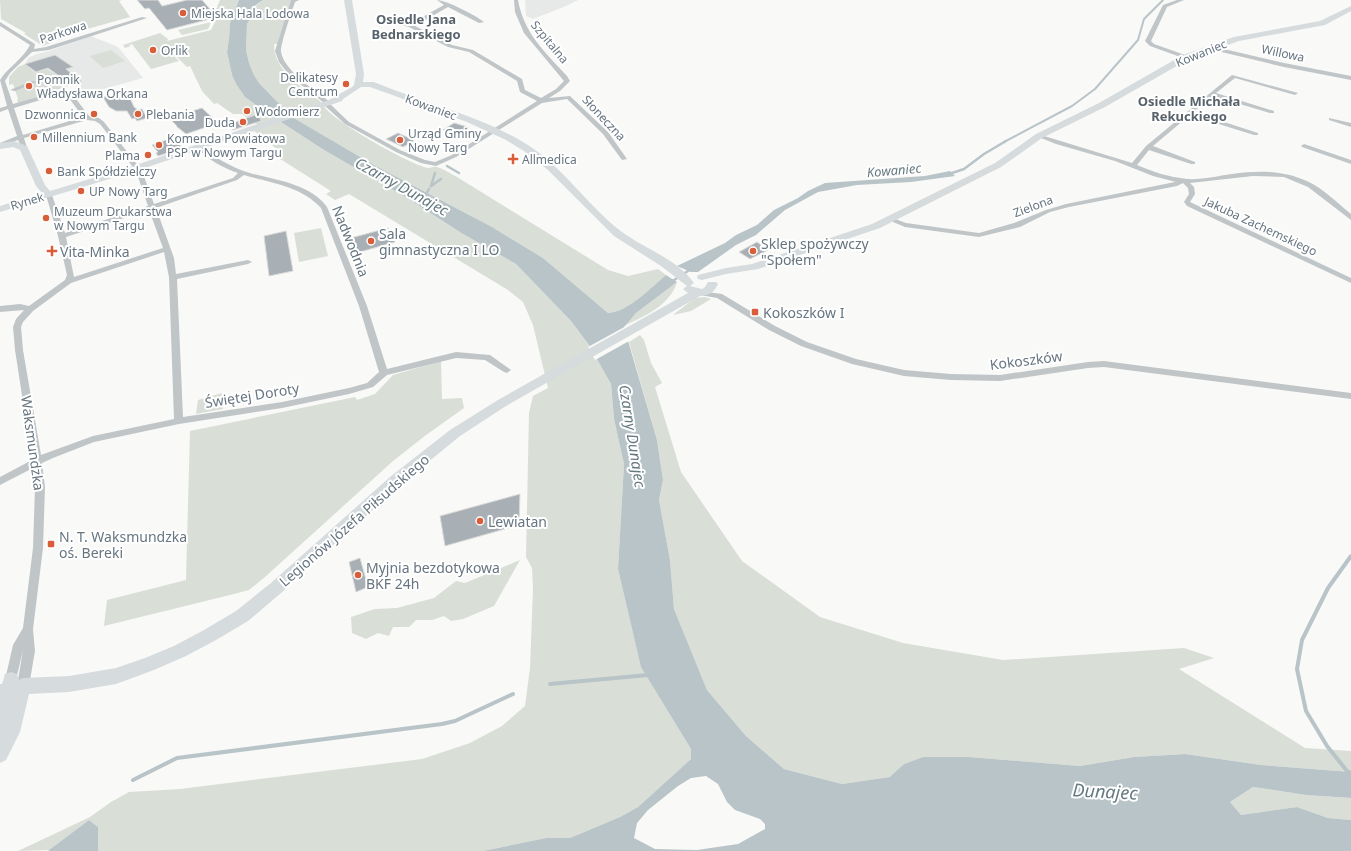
<svg xmlns="http://www.w3.org/2000/svg" width="1351" height="851" viewBox="0 0 1351 851" font-family="'Noto Sans',sans-serif">
<style>
.built{fill:#e7e8e8}
.green{fill:#d9ded7}
.water{fill:#b9c4c8;fill-rule:evenodd}
.pier{fill:#f9f9f7}
.lines{fill:none;stroke-linecap:round;stroke-linejoin:round}
.stream-far2{stroke:#b9c4c8;stroke-width:2}
.stream-far1{stroke:#b9c4c8;stroke-width:2.5}
.stream{stroke:#b9c4c8;stroke-width:4}
.building{fill:#a8b0b6;stroke:#dbdbd9}
.street{fill:#c0c5c8;fill-rule:evenodd}
.secondary{fill:#d6dbde;fill-rule:evenodd}
.poi-dot{fill:#d85d38;stroke:#fff;stroke-width:1.5}
.labels{text-anchor:middle;dominant-baseline:central;stroke-width:4;stroke-linejoin:round;paint-order:stroke}
.far-poi-label{font-size:12px;fill:#667580;stroke:#fff;text-anchor:start}
.far-street-label{font-size:12px;fill:#667580;stroke:#fff}
.far-neighbourhood-label{font-size:13px;font-weight:bold;fill:#58636c;stroke:#fff}
.far-water-label{font-size:13px;font-style:italic;fill:#667a81;stroke:#fff}
.poi-label{font-size:14px;fill:#667580;stroke:#fff;text-anchor:start}
.street-label{font-size:14px;fill:#667580;stroke:#fff}
.water-label{font-size:15px;font-style:italic;fill:#667a81;stroke:#fff}
.near-water-label{font-size:18px;font-style:italic;fill:#667a81;stroke:#fff}
</style>
<rect width="100%" height="100%" fill="#f9f9f7"/>
<g class="built">
<polygon points="525,0 578,0 566,6 533,19 526,16"/>
<polygon points="91,36 118,47 143,78 78,96 74,91 78,89 76,86 71,85 47,69 35,73 25,64 28,58 37,54 49,51"/>
</g>
<g class="green">
<polygon points="0,0 122,0 119,1 130,17 80,31 43,46 24,34 26,33 1,19"/>
<polygon points="220,0 239,0 230,23 229,39 227,52 232,75 236,84 245,97 267,113 324,150 404,196 463,234 516,264 571,321 589,345 611,384 614,419 624,464 618,569 641,666 691,749 691,759 638,807 620,817 570,838 546,838 483,851 98,851 98,827 89,820 50,850 18,851 90,817 111,802 129,792 180,789 422,759 470,743 502,726 525,706 530,668 533,589 532,568 526,557 529,413 533,396 548,388 533,325 523,302 508,290 349,194 335,200 326,194 331,191 277,157 283,154 253,130 261,127 242,114 233,114 217,103 214,104 202,91 190,66 187,67 175,55 174,56 179,61 151,69 132,44 129,45 131,46 125,48 123,45 160,33 168,39 167,41 211,30 219,14 216,10"/>
<path d="M263,0H291L278,44H274C274,72 302,86 322,103C326,118 411,165 428,168C431,168 434,166 437,167C444,169 451,174 457,177L608,270L628,276L658,269L666,275C652,288 628,312 608,313L543,258L492,227L374,165L292,117L259,83L254,75L249,63L246,50L247,24L252,16L253,8Z"/>
<polygon points="211,22 208,29 182,35 178,30"/>
<polygon points="111,50 125,61 103,68 90,56"/>
<polygon points="25,64 35,73 47,69 71,85 18,103 17,100 18,99 13,84 9,85 9,77 18,67"/>
<polygon points="321,228 328,256 299,262 294,233"/>
<path d="M677,282C670,306 644,316 624,326L636,313Z"/>
<polygon points="705,297 711,299 691,311 673,315 695,298"/>
<polygon points="640,335 644,340 651,363 662,383 655,387 681,472 742,561 820,617 903,643 1003,660 1184,648 1214,658 1179,669 1305,748 1351,751 1351,772 1261,765 1185,754 1134,757 1080,766 969,757 923,757 904,764 891,777 842,784 784,769 746,736 707,690 674,609 670,560 659,500 663,480 657,440 629,342"/>
<polygon points="441,361 442,399 462,398 464,408 426,435 393,461 265,577 249,590 234,594 104,626 107,600 186,580 190,431 355,397 357,400 375,394 393,375"/>
<polygon points="222,393 223,409 196,414 198,400"/>
<polygon points="520,560 494,606 463,619 451,621 444,616 432,620 416,620 409,627 393,627 389,636 378,633 366,639 352,633 351,617 375,609 397,608 434,598 456,581 465,583"/>
<polygon points="1253,787 1306,795 1351,798 1351,820 1328,818 1297,807 1241,815 1230,802"/>
</g>
<g class="water">
<path d="M239,0H263L253,7L252,16L247,24L246,50L249,63L254,75L259,83L292,117L374,165L492,227L543,258L608,313C628,312 651,288 666,275L677,282L636,313L624,327L657,440L663,480L659,500L670,560L674,609L707,690L746,736L784,769L842,784L890,777L904,764L923,757H969L1080,766L1134,757L1185,754L1261,765L1351,772V798L1306,795L1253,787L1230,802L1241,815L1297,807L1328,818L1351,820V851H483L546,838H570L620,817L638,807L691,759V749L641,667L618,569L624,464L614,419L611,384L589,345L571,321L516,264L463,234L404,196L324,150L267,113L245,97L236,84L232,75L227,52L229,39L230,23ZM706,776L718,784L727,802L735,810L760,819L765,824V829L738,844L697,850L655,849L634,838L637,823L648,810L678,786L691,778Z"/>
<polygon points="950,171 955,176 911,182 857,185 818,192 785,210 756,235 736,245 698,272 691,272 677,266 725,243 736,235 757,225 774,210 798,198 808,191 825,183 925,176"/>
<polygon points="89,820 98,827 98,851 48,851"/>
</g>
<polygon class="pier" points="628,325 626,327 631,340 595,360 588,347"/>
<g class="lines">
<polyline class="stream-far2" points="1004,142 1072,106 1095,89 1138,40 1144,19 1163,0"/>
<g class="stream-far1">
<polyline points="447,166 459,173"/>
<polyline points="949,174 964,169 984,154 1006,141"/>
<polyline points="431,186 435,173"/>
<polyline points="431,186 441,179"/>
<polyline points="425,196 429,189"/>
<polyline points="671,282 691,269"/>
</g>
<g class="stream">
<polyline points="1351,556 1328,588 1302,640 1297,669 1306,711 1327,746 1347,771 1351,773"/>
<polyline points="550,684 648,675"/>
<polyline points="133,780 177,758 442,724 455,721 513,694"/>
</g>
</g>
<g class="building">
<polygon points="137,0 158,0 162,6 187,0 202,0 216,16 209,18 210,19 167,30 149,8 145,9"/>
<polygon points="55,55 73,67 66,69 82,82 72,85 48,68 36,72 25,64"/>
<polygon points="116,95 129,96 134,107 138,110 142,109 147,118 137,121 135,118 132,119 127,111 116,111 109,107 103,97"/>
<polygon points="202,108 218,123 186,134 176,126 177,126 169,118"/>
<polygon points="258,114 261,121 233,130 227,125"/>
<polygon points="454,123 468,127 469,128 459,135 443,130"/>
<polygon points="398,133 409,138 414,141 403,147 386,139"/>
<polygon points="172,138 183,148 158,156 156,153 158,152 152,145"/>
<polygon points="1256,222 1268,228 1262,233 1249,227"/>
<polygon points="388,228 395,242 353,254 347,239"/>
<polygon points="286,231 293,271 269,276 264,236"/>
<polygon points="757,242 768,250 750,259 739,252"/>
<polygon points="520,494 519,525 445,546 440,516"/>
<polygon points="360,558 368,587 356,592 349,562"/>
</g>
<g class="lines">
<g class="street">
<path d="M291,0H299L295,2C292,11 280,45 281,52C285,72 315,90 330,102V104L349,122L400,150L425,160L435,162L452,155L537,101L520,92L517,81L469,52L448,47L409,27L385,20L388,18L410,24L444,5L437,0C446,0 475,15 484,22L479,23L448,7L415,26L452,45L473,50L522,79L525,90L541,98L556,89L564,81L524,33L515,12L514,0H518C524,34 545,52 567,76L570,81L560,91L549,98L570,96L608,132L627,159L622,160L603,134L567,99L542,103L456,157L436,166L421,163L396,152L345,124L324,105V103L289,75L279,62L275,51Z"/>
<polygon points="1177,0 1184,0 1167,7 1151,41 1154,44 1188,56 1188,58 1186,59 1150,46 1145,41 1163,5"/>
<path d="M142,17L147,18L49,50L32,52L10,73L5,81L13,104L57,91H70L89,116L99,118L104,122L142,171L154,204L233,178L238,173C223,168 207,159 196,147L199,145C204,147 207,151 211,154C219,159 227,164 236,168C266,181 306,179 327,207L367,306L387,369L456,352L490,355L511,370L507,373L504,372L485,360L456,358L387,375L373,387L349,394L282,408L179,424L94,442L53,458L42,463L45,487L43,548L33,629L35,651L29,686L27,690L23,691L19,690L17,686L23,650L15,684L11,685L7,684L5,680L13,645L23,628L33,548L35,487L33,468L0,485V477L32,460L15,350L13,327L16,319L24,310L0,312V306L20,304L29,306L65,280L67,275L58,236L46,195L47,194H51L52,195L65,233L148,206L136,171L100,124L95,121L87,120L24,138L27,148L26,149H22L18,140L0,147V143L17,136L8,109L0,112V108L7,106L0,80C8,67 23,59 30,45L0,26V22L35,44L34,49L46,47ZM66,94L83,117L23,135L14,108L57,95ZM244,175C271,183 301,186 321,208L359,306L379,372L367,383L349,388L282,402L183,417L177,279L248,264L252,262L248,260L176,274L174,258L156,208L237,180ZM149,210L163,248L74,277L66,237ZM164,252L169,277L174,419L93,436L41,455L23,350L21,327L23,322L33,311L71,283Z"/>
<polygon points="1211,46 1284,63 1351,76 1351,80 1284,67 1209,49 1208,48"/>
<path d="M1232,75L1298,93L1295,95L1235,78L1216,93L1274,111V113H1270L1213,96L1193,112L1258,133V135H1254L1190,115L1153,146L1195,162V164H1191L1149,150L1137,165C1153,172 1169,177 1187,179C1202,180 1217,176 1232,174C1255,171 1277,170 1299,178C1319,184 1335,201 1351,214V220L1308,187L1284,177L1253,176L1190,183L1194,187L1195,194L1190,202L1351,278V283L1187,206L1184,202L1189,194L1188,188L1183,183L1177,186L1069,207L1050,212L1020,227L979,237L905,227L886,219L890,217L906,223L979,233L1014,223L1046,210L1066,204L1175,182H1176L1153,176L1115,161L1056,144L1036,136L1041,135L1132,163L1146,146Z"/>
<polygon points="32,81 37,82 15,91 10,90"/>
<polygon points="1329,118 1351,123 1351,127 1329,120"/>
<polygon points="1304,144 1351,160 1351,164 1302,147 1301,146"/>
<polygon points="700,291 722,294 775,326 807,342 856,359 904,370 951,374 1000,375 1088,362 1104,361 1351,393 1351,399 1104,367 1088,368 1000,381 951,380 904,376 852,364 801,346 769,330 717,298 700,295 699,293"/>
</g>
<g class="secondary">
<path d="M344,0H352L364,74L363,82H374C426,104 484,116 531,147C566,171 589,207 622,232C645,249 677,259 694,283L690,286L702,289L705,287L708,282H716L718,284C714,293 709,295 700,296L506,406L460,436L400,485L281,593L248,621L216,640L186,656L154,670L116,684L69,692L29,694L20,732L6,760L0,763V684H2L5,674L11,672L17,674L19,680L23,678L69,676L116,668L145,658L174,646L204,630L236,611L271,583L390,477L450,430L498,400L688,293L683,289L687,286L661,266L614,236L548,170L524,151L506,140L467,122L370,87H361L343,99L342,101L139,170L0,212V206L42,193L36,186L20,150L13,147L0,149V143L14,141L27,146L45,185L50,191L133,166L329,100L352,87L354,85L356,74Z"/>
<polygon points="1351,6 1351,11 1325,25 1239,41 1189,59 1105,107 1042,138 1001,167 880,228 758,269 726,274 702,280 698,279 697,277 698,275 726,268 752,264 872,224 995,163 1036,134 1099,103 1183,55 1234,37 1320,21"/>
</g>
</g>
<g class="poi-dot">
<circle cx="183" cy="13" r="4"/>
<circle cx="153" cy="50" r="4"/>
<circle cx="346" cy="84" r="4"/>
<circle cx="29" cy="86" r="4"/>
<circle cx="247" cy="111" r="4"/>
<circle cx="94" cy="114" r="4"/>
<circle cx="138" cy="114" r="4"/>
<circle cx="243" cy="122" r="4"/>
<circle cx="34" cy="137" r="4"/>
<circle cx="400" cy="140" r="4"/>
<circle cx="159" cy="145" r="4"/>
<circle cx="148" cy="155" r="4"/>
<path d="M511 153h4v4h4v4h-4v4h-4v-4h-4v-4h4z"/>
<circle cx="49" cy="171" r="4"/>
<circle cx="81" cy="191" r="4"/>
<circle cx="46" cy="218" r="4"/>
<circle cx="371" cy="241" r="4"/>
<path d="M50 245h4v4h4v4h-4v4h-4v-4h-4v-4h4z"/>
<circle cx="753" cy="251" r="4"/>
<rect x="751" y="308" width="8" height="8" rx="2"/>
<circle cx="480" cy="521" r="4"/>
<rect x="47" y="540" width="8" height="8" rx="2"/>
<circle cx="358" cy="575" r="4"/>
</g>
<g class="labels">
<g class="far-poi-label">
<text x="191" y="13">Miejska Hala Lodowa</text>
<text x="161" y="50">Orlik</text>
<text x="338" y="77" text-anchor="end">Delikatesy<tspan x="338" dy="14">Centrum</tspan></text>
<text x="37" y="79">Pomnik<tspan x="37" dy="14">Władysława Orkana</tspan></text>
<text x="255" y="111">Wodomierz</text>
<text x="86" y="114" text-anchor="end">Dzwonnica</text>
<text x="146" y="114">Plebania</text>
<text x="235" y="122" text-anchor="end">Duda</text>
<text x="408" y="133">Urząd Gminy<tspan x="408" dy="14">Nowy Targ</tspan></text>
<text x="42" y="137">Millennium Bank</text>
<text x="167" y="138">Komenda Powiatowa<tspan x="167" dy="14">PSP w Nowym Targu</tspan></text>
<text x="140" y="155" text-anchor="end">Plama</text>
<text x="522" y="159">Allmedica</text>
<text x="57" y="171">Bank Spółdzielczy</text>
<text x="89" y="191">UP Nowy Targ</text>
<text x="54" y="211">Muzeum Drukarstwa<tspan x="54" dy="14">w Nowym Targu</tspan></text>
</g>
<g class="far-street-label">
<text transform="translate(63 32) rotate(-18)">Parkowa</text>
<text transform="translate(550 42) rotate(50)">Szpitalna</text>
<text transform="translate(1201 53) rotate(-22)">Kowaniec</text>
<text transform="translate(1283 53) rotate(12)">Willowa</text>
<text transform="translate(431 107) rotate(20)">Kowaniec</text>
<text transform="translate(604 118) rotate(47)">Słoneczna</text>
<text transform="translate(27 201) rotate(-17)">Rynek</text>
<text transform="translate(1033 206) rotate(-21)">Zielona</text>
<text transform="translate(1261 226) rotate(25)">Jakuba Zachemskiego</text>
</g>
<g class="far-neighbourhood-label">
<text x="416" y="19">Osiedle Jana<tspan x="416" dy="15">Bednarskiego</tspan></text>
<text x="1189" y="101">Osiedle Michała<tspan x="1189" dy="15">Rekuckiego</tspan></text>
</g>
<g class="far-water-label">
<text transform="translate(894 170) rotate(-5)">Kowaniec</text>
</g>
<g class="poi-label">
<text x="379" y="233">Sala<tspan x="379" dy="16">gimnastyczna I LO</tspan></text>
<text x="761" y="243">Sklep spożywczy<tspan x="761" dy="16">"Społem"</tspan></text>
<text x="60" y="251">Vita-Minka</text>
<text x="763" y="312">Kokoszków I</text>
<text x="488" y="521">Lewiatan</text>
<text x="59" y="536">N. T. Waksmundzka<tspan x="59" dy="16">oś. Bereki</tspan></text>
<text x="366" y="567">Myjnia bezdotykowa<tspan x="366" dy="16">BKF 24h</tspan></text>
</g>
<g class="street-label">
<text transform="translate(351 241) rotate(68)">Nadwodnia</text>
<text transform="translate(1026 360) rotate(-7)">Kokoszków</text>
<text transform="translate(252 395) rotate(-9)">Świętej Doroty</text>
<text transform="translate(33 443) rotate(82)">Waksmundzka</text>
<text transform="translate(354 520) rotate(-41)">Legionów Józefa Piłsudskiego</text>
</g>
<g class="water-label">
<text transform="translate(402 186) rotate(29)">Czarny Dunajec</text>
<text transform="translate(633 436) rotate(81)">Czarny Dunajec</text>
</g>
<g class="near-water-label">
<text transform="translate(1105 791) rotate(3)">Dunajec</text>
</g>
</g>
</svg>
